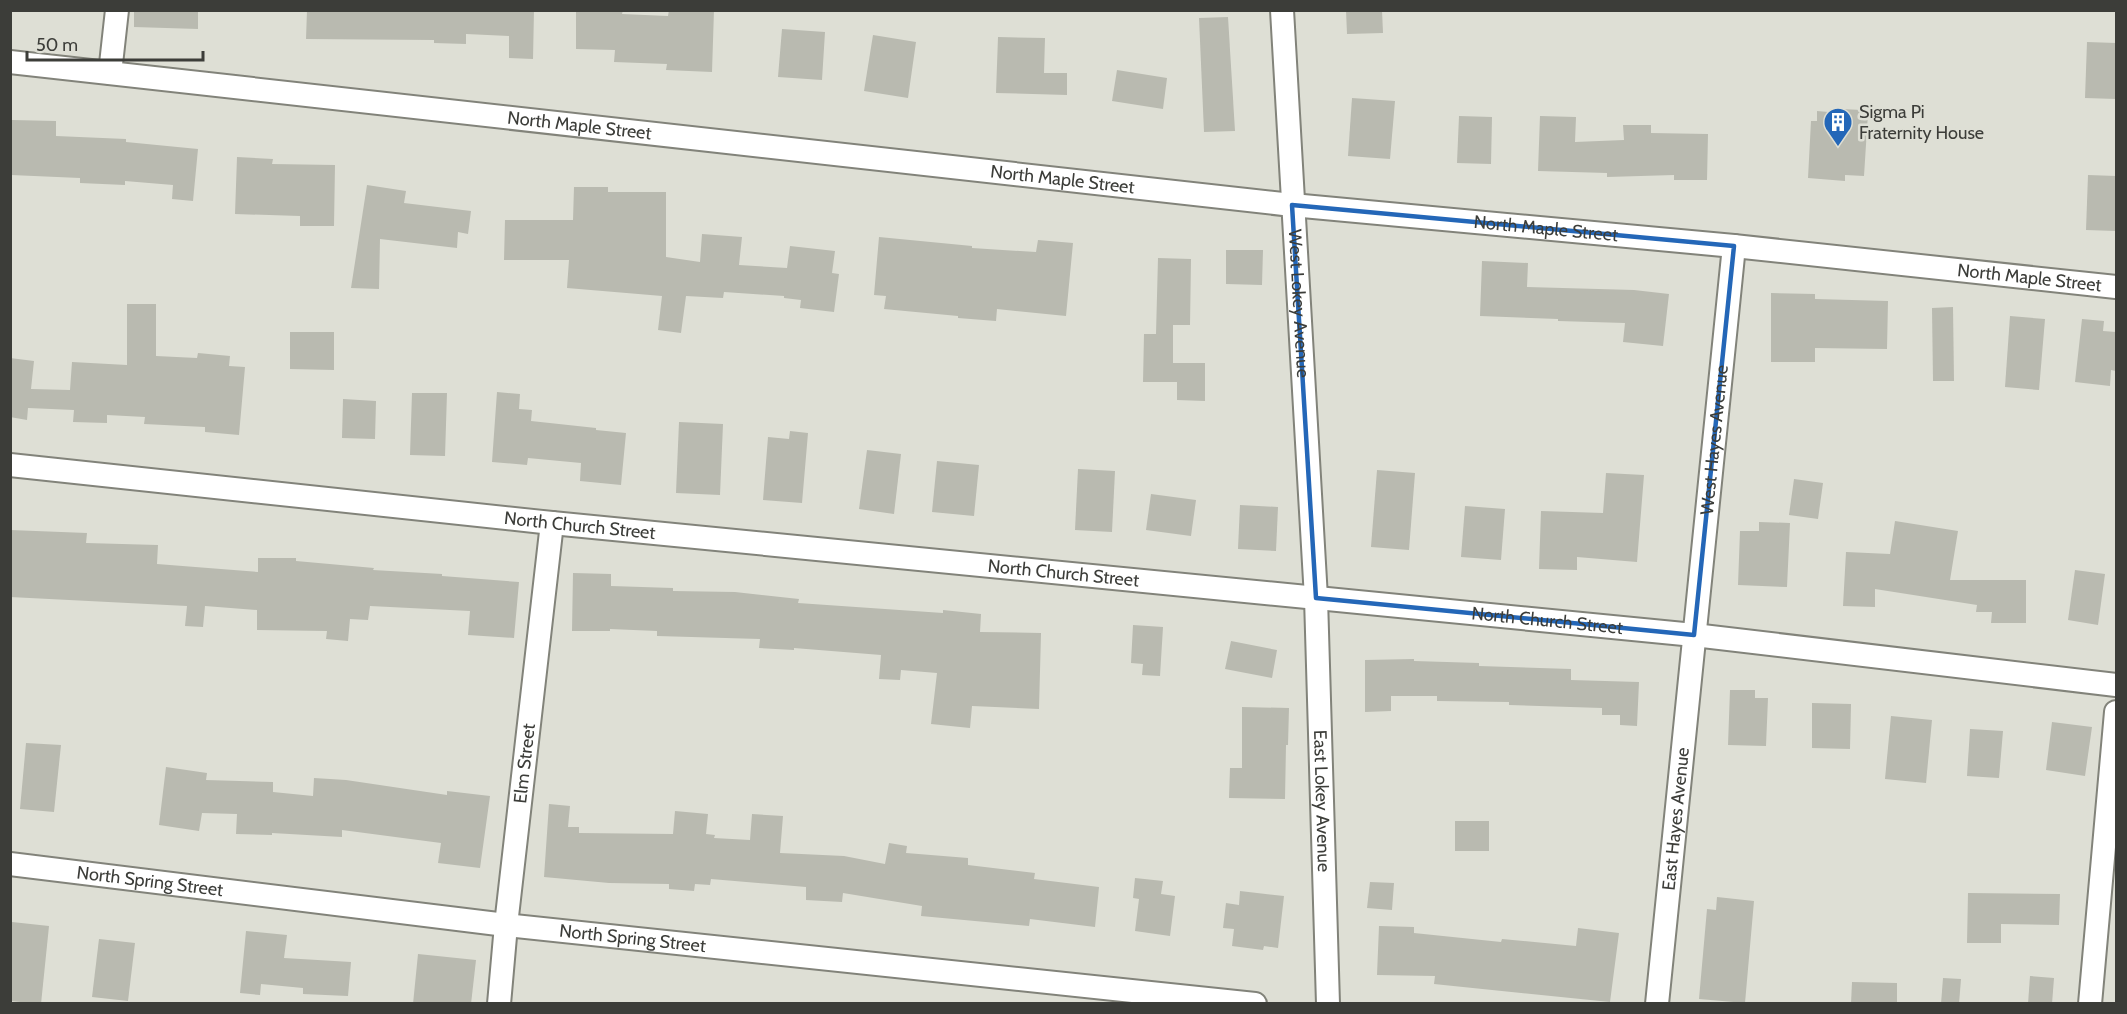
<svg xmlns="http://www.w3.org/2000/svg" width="2127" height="1014" viewBox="0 0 2127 1014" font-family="Cabin,sans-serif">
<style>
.building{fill:#b9bab0}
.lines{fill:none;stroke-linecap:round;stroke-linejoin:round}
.street-casing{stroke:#82837a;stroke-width:26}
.street{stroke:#fff;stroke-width:22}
.marked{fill:none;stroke:#2467b8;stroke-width:4.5;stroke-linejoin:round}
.labels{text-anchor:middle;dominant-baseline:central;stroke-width:5;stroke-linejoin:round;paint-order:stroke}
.poi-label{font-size:18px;fill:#3c3d39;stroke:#dedfd5;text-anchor:start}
.street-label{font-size:18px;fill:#3c3d39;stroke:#dedfd5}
</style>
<rect width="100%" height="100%" fill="#dedfd5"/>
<g class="building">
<polygon points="134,10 198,10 198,29 134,27"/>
<polygon points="307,10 534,10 533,59 509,58 509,36 466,34 466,44 434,43 434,40 306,39"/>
<polygon points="576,10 623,10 622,14 668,16 669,10 714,10 712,72 666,70 667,64 614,62 615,50 576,49"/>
<polygon points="1346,10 1382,10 1383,33 1347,34"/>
<polygon points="1228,17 1235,131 1204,132 1199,18"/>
<polygon points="782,29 825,32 822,80 778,77"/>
<polygon points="873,35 916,42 908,98 864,91"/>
<polygon points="998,37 1045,38 1044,73 1067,73 1067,95 996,93"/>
<polygon points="2087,42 2116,43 2116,99 2085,98"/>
<polygon points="1117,70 1167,78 1163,109 1112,101"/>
<polygon points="1352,98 1395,101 1390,159 1348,156"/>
<polygon points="1840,109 1863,110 1863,113 1868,113 1864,176 1845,175 1845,181 1808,178 1811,121 1817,121 1817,111 1840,113"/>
<polygon points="1459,116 1492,117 1491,164 1457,163"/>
<polygon points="1540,116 1576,117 1575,142 1624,140 1623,125 1651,125 1651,133 1708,134 1707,180 1674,180 1674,175 1607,177 1607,173 1538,171"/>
<polygon points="12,120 56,121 56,136 126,139 126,142 198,149 193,201 172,199 173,185 125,181 125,185 80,183 80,178 11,175"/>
<polygon points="237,157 273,159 272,164 335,165 334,226 300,226 300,216 235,214"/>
<polygon points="2088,175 2116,176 2116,231 2086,230"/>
<polygon points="367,185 406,191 404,203 471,211 468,234 458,232 457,248 380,239 379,289 351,288"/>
<polygon points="574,187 608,187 608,192 666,192 666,257 700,262 702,234 742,237 739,265 787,268 790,246 835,251 832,273 839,274 834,312 800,308 801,300 784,298 784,296 724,292 723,298 686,296 681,333 658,330 662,296 567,288 569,260 504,260 505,220 573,220"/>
<polygon points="879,237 972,246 972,248 1036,252 1038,240 1073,243 1066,316 997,309 996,321 958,318 958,316 884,309 886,296 874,295"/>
<polygon points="1226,250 1263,250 1262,285 1226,284"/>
<polygon points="1158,258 1191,259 1190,325 1173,325 1173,363 1205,363 1205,401 1177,400 1177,382 1143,382 1144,334 1156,334"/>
<polygon points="1482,261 1528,263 1527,287 1634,290 1669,294 1663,346 1623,342 1625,323 1558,321 1558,319 1480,316"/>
<polygon points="1771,293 1815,294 1815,299 1888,301 1887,349 1815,348 1815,362 1771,362"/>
<polygon points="127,304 156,304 156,356 197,358 198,353 230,356 229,366 245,367 239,435 205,432 205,427 144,424 145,417 107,415 107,423 73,422 74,410 28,408 27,420 10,417 10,358 34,361 31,389 70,390 72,362 127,365"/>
<polygon points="1953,307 1954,381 1933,381 1932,308"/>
<polygon points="2010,316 2045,319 2039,390 2005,387"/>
<polygon points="2082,319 2104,321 2103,331 2116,332 2116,371 2111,370 2110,386 2075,382"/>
<polygon points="290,332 334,332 334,370 290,369"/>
<polygon points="497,392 520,394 519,409 532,410 531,421 596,428 596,430 626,433 621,485 580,481 581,463 528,458 527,465 492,462"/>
<polygon points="412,393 447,393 445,456 410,455"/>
<polygon points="343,399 376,401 375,439 342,438"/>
<polygon points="679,422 723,424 720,495 676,493"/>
<polygon points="790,431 808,433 802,503 763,500 768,437 789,439"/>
<polygon points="867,450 901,454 894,514 859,509"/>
<polygon points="937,461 979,465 974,516 932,512"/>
<polygon points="1078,469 1115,471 1112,532 1075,530"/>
<polygon points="1377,470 1415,473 1409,550 1371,547"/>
<polygon points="1606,473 1644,475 1637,562 1577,557 1577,570 1539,569 1541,511 1603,513"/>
<polygon points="1794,479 1823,483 1818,519 1789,515"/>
<polygon points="1151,494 1196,500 1191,536 1146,530"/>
<polygon points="1240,505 1278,507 1276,551 1238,549"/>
<polygon points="1465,506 1505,509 1501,560 1461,557"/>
<polygon points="1895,521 1958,531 1950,580 2026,580 2026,623 1991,623 1992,612 1976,612 1977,605 1875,589 1875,607 1843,606 1846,552 1890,554"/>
<polygon points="1759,522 1790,523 1787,587 1738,585 1740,531 1759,531"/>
<polygon points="10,530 87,533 86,543 158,545 157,564 258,572 258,558 296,558 296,561 374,568 373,570 442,574 442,576 519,582 514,638 468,635 470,611 370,606 368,620 350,619 348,641 326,639 327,631 257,630 257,610 205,606 203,627 185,626 187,606 10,597"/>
<polygon points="2075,570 2105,574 2098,625 2068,620"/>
<polygon points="573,573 611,574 611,586 673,588 673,591 735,592 799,599 798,603 943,613 943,610 981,614 980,632 1041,633 1039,709 972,706 970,728 931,724 937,673 901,670 900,680 879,679 881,655 794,648 794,650 759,648 760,639 657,636 657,631 610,629 610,631 572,631"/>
<polygon points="1133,625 1163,627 1160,676 1142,675 1143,664 1131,663"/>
<polygon points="1231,641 1277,650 1272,678 1225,669"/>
<polygon points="1414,659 1414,661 1479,663 1479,666 1571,669 1571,680 1639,682 1637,726 1620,725 1620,715 1602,715 1602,708 1509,705 1509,702 1437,701 1437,696 1391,696 1391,711 1365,712 1365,660"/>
<polygon points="1730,690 1755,690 1755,698 1768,698 1766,746 1728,745"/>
<polygon points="1812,703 1851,704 1850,749 1812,748"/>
<polygon points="1242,707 1289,708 1288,745 1286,745 1285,799 1229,798 1230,768 1242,768"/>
<polygon points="1891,716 1932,720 1926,783 1885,779"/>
<polygon points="2052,722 2092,727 2085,776 2046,770"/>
<polygon points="1970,729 2003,731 1999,778 1967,776"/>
<polygon points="26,743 61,745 54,812 20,809"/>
<polygon points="166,767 207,773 206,780 273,782 273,792 313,796 314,778 346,780 447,795 447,791 490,796 480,868 438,863 441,843 342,830 342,837 272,833 272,835 236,834 237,814 202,813 199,831 159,825"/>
<polygon points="549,804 570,806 568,827 579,827 579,833 673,834 675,811 708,814 706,834 715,835 714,838 750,840 752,814 783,816 780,853 844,856 885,864 889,843 907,846 906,853 968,858 968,865 1035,873 1034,879 1099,887 1095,927 1030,919 1029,926 921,916 922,906 843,893 842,902 806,900 806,887 711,879 710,885 695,884 694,891 669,889 669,884 609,883 544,877"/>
<rect x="1455" y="821" width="34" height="30"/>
<polygon points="1135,878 1163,881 1161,894 1175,896 1170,936 1135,931 1139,899 1133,898"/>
<polygon points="1370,882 1394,883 1392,910 1367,908"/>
<polygon points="1240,891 1284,896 1278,948 1264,946 1263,950 1232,946 1234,929 1223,928 1226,903 1239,905"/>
<polygon points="1968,893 2060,894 2059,925 2001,924 2001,943 1967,943"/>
<polygon points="1717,897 1754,901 1745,1003 1699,999 1707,909 1716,910"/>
<polygon points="12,922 49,926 41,1004 10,1001"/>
<polygon points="1379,926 1414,927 1414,933 1501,942 1502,939 1576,946 1578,928 1619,933 1610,1002 1434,984 1435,976 1377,975"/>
<polygon points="246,931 287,935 284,958 351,962 348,996 303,994 303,988 261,984 260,995 240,993"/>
<polygon points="99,939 135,943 128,1001 92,997"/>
<polygon points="418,954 476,960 471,1004 413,1004"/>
<polygon points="2030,976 2054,978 2052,1004 2028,1004"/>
<polygon points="1943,978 1961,979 1959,1004 1941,1004"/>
<polygon points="1852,982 1897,983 1897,1004 1851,1004"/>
</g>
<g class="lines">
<g class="street-casing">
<g id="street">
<path id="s1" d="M1282,10L1316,598L1328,1004"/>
<path id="s2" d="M10,62L1292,205L1734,246L2116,287"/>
<polyline points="110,73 117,10"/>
<path id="s3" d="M10,465L552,523L1694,635L2116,685"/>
<path id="s4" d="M10,864L506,925L1255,1004"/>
<path id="s5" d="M499,1004L506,925L552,523"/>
<path id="s6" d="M1657,1004L1734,246"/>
<polyline points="2090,1004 2116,712"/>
</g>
</g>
<use href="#street" class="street"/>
</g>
<path class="marked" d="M1292,205L1734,246L1694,635L1316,598Z"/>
<defs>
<g id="building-pin" transform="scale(1.5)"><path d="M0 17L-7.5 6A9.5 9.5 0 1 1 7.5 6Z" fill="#2467b8" stroke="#dedfd5"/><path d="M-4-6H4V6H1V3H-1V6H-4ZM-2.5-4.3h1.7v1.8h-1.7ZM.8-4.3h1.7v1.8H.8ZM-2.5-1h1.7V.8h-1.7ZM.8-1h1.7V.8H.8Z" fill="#fff"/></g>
</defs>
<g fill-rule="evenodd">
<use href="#building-pin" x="1838" y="122"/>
</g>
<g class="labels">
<g class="poi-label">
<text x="1859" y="112">Sigma Pi<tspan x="1859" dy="21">Fraternity House</tspan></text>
</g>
<g class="street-label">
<text stroke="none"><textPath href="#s2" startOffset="573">North Maple Street</textPath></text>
<text stroke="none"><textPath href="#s2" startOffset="1059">North Maple Street</textPath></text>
<text stroke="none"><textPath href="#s2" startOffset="1545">North Maple Street</textPath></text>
<text stroke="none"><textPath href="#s2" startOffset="2031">North Maple Street</textPath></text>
<text stroke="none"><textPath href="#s1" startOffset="294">West Lokey Avenue</textPath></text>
<text stroke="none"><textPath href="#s6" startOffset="567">West Hayes Avenue</textPath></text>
<text stroke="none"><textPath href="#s3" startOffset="573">North Church Street</textPath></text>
<text stroke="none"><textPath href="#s3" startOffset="1059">North Church Street</textPath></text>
<text stroke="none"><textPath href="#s3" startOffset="1545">North Church Street</textPath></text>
<text stroke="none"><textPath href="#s5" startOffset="242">Elm Street</textPath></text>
<text stroke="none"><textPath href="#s1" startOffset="792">East Lokey Avenue</textPath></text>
<text stroke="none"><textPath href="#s6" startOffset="186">East Hayes Avenue</textPath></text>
<text stroke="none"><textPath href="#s4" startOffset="141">North Spring Street</textPath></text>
<text stroke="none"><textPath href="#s4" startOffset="627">North Spring Street</textPath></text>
</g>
</g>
<rect width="2127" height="1014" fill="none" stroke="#3c3d39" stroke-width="24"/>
<path d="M27 51v9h176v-9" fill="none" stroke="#3c3d39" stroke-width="3"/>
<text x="36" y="51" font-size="18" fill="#3c3d39" stroke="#dedfd5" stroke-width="4.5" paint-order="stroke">50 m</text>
</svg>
